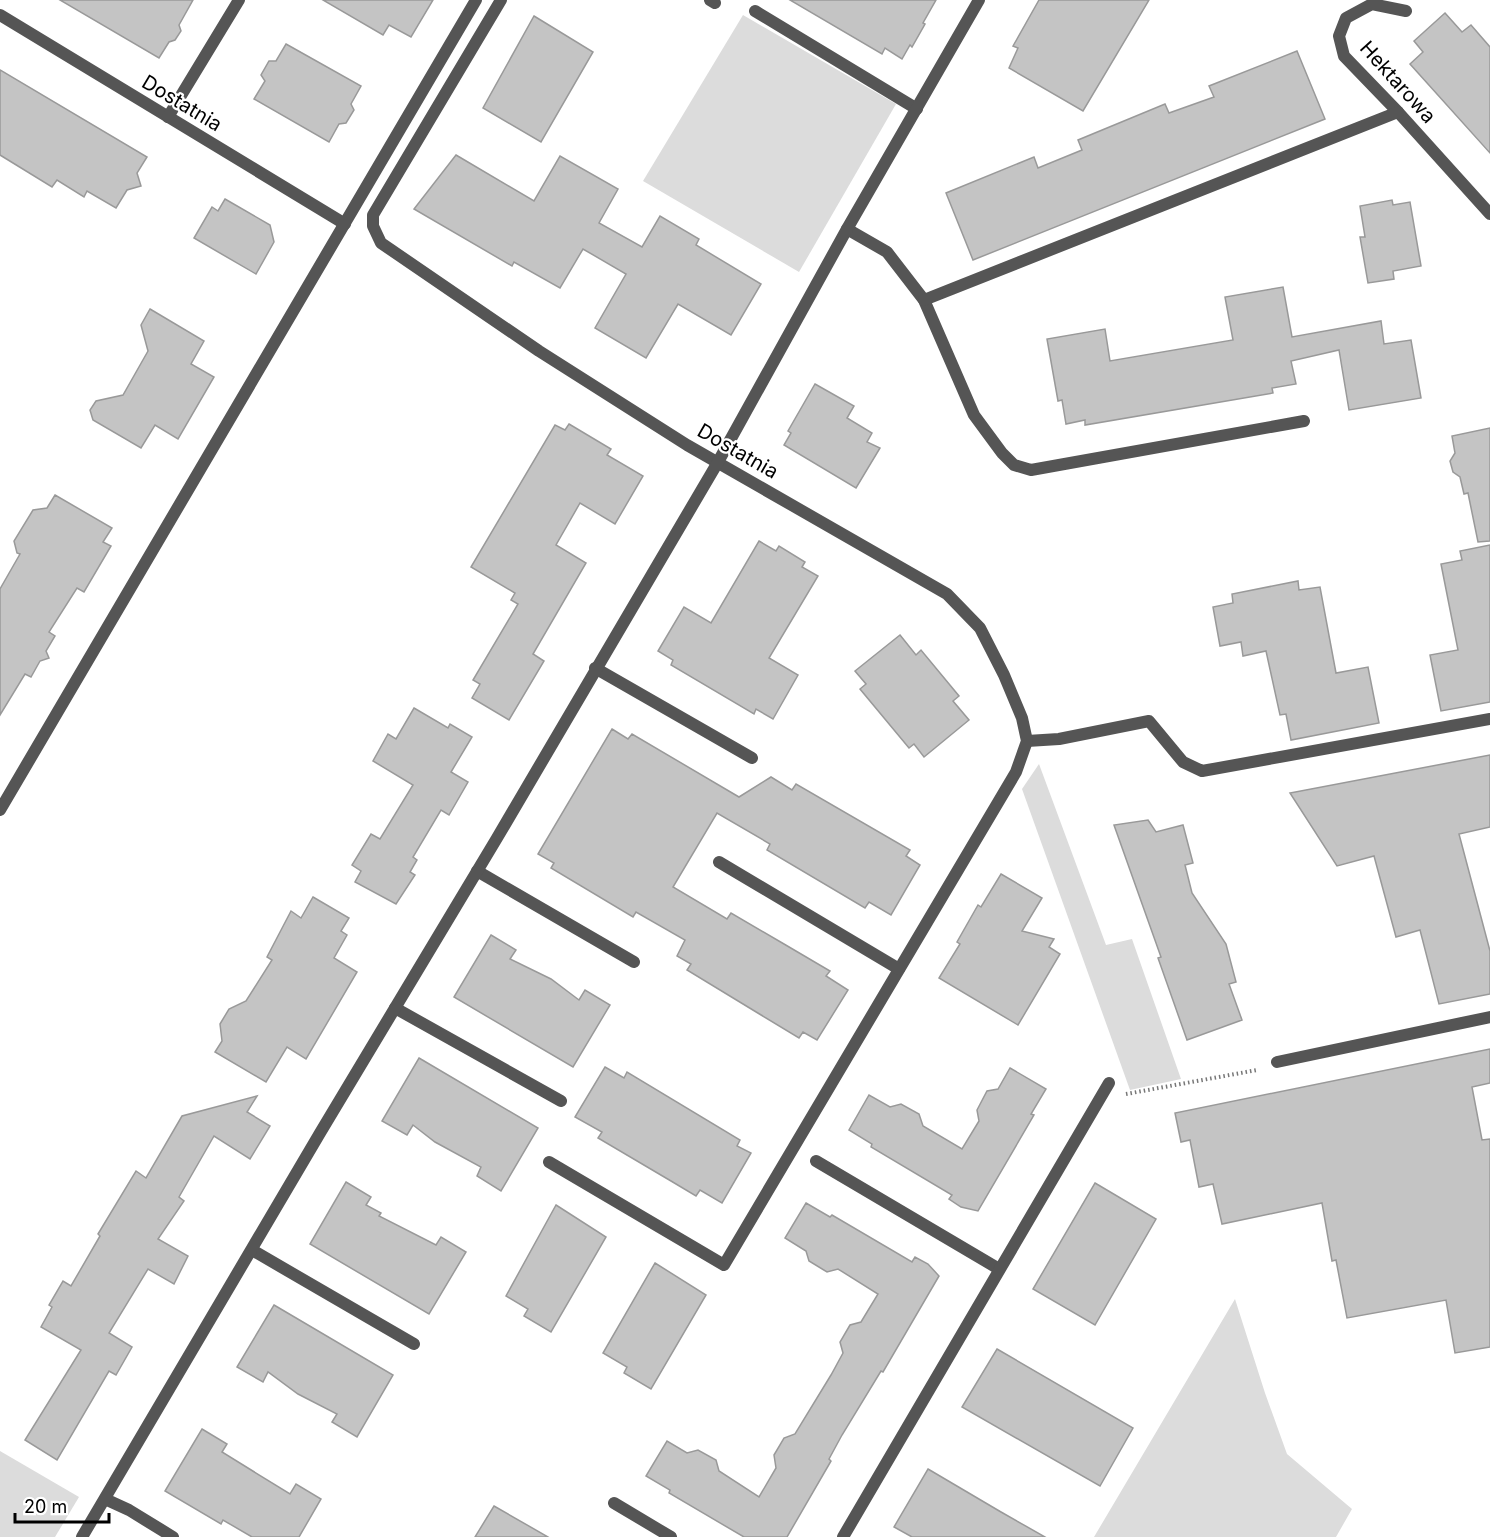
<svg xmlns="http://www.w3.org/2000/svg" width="1490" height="1537" viewBox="0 0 1490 1537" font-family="Inter,sans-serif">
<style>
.green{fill:#dcdcdc}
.building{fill:#c4c4c4;stroke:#999;stroke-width:1.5}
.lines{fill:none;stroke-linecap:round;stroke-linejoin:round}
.path{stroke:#777;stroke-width:4;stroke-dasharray:1.5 3;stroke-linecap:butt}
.lane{stroke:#555;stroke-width:12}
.street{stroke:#555;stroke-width:12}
.labels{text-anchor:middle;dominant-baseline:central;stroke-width:4.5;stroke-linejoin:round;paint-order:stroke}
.street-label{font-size:20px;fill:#000;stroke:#fff}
</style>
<rect width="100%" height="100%" fill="#fff"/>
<g class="green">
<polygon points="743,15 896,104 799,272 643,181"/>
<polygon points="1039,764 1106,945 1132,939 1181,1079 1130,1090 1022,789"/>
<polygon points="1235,1299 1265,1393 1287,1454 1352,1509 1336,1537 1094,1537"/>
<polygon points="0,1451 79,1497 55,1537 0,1537"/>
</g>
<g class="building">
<polygon points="60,0 193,0 179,25 181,31 175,40 169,42 159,58"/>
<polygon points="323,0 433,0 411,37 389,25 383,35"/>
<polygon points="790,0 936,0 923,23 925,24 912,47 910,45 902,59 885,48 882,54"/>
<polygon points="1039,0 1149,0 1083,111 1009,68 1018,48 1013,46"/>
<polygon points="1445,13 1462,32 1471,25 1490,47 1490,153 1410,64 1423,52 1414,41"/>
<polygon points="534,16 593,52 541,142 483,108"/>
<polygon points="286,44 361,86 351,104 354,110 346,123 339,124 329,142 254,99 265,81 261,75 269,61 276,61"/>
<polygon points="1297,51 1325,119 973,260 946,193 1034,157 1038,168 1082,150 1078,140 1165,104 1169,113 1214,97 1209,86"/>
<polygon points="0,70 147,157 137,173 141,186 127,190 116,208 87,191 84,197 57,180 52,187 0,155"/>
<polygon points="456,155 534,201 560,156 618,189 599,223 642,247 660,216 699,239 696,245 761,284 731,335 678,304 646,358 595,328 626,274 583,249 560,288 514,262 512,266 414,209"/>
<polygon points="225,199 270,225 274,242 256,274 194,238 212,207 218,211"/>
<polygon points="1392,200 1393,205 1410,202 1421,266 1393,271 1394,279 1368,283 1360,237 1365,237 1360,206"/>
<polygon points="1283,287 1292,337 1381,321 1384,344 1411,340 1421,398 1349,410 1339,350 1291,361 1296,384 1272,388 1273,393 1085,425 1085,420 1066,424 1062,400 1058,401 1047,339 1105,329 1110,361 1233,340 1225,297"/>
<polygon points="150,309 204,341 191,364 214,377 178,439 155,425 141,448 93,420 90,410 96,401 123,395 148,351 141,325"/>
<polygon points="815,384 854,406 847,418 872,433 867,442 880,448 856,488 784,445 791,433 788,431"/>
<polygon points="569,424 611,449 607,455 643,476 615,524 580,503 556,545 586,563 533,654 544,661 509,720 472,698 480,684 473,680 518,604 511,600 515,593 471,567 555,425 565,430"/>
<polygon points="1490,428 1490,541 1478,542 1468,493 1464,494 1460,477 1453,472 1450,461 1455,453 1452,436"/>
<polygon points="55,495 112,528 103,542 111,546 84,592 77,588 49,632 55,636 46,651 49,658 40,661 31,677 25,674 0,715 0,589 20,554 17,553 14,541 33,510 47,508"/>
<polygon points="759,541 776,551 779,546 805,562 802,567 818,576 769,658 798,675 773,719 756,709 754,714 671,665 673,660 658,651 684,607 711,623"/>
<polygon points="1490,545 1490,702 1441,711 1430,655 1458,650 1441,564 1462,560 1460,551"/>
<polygon points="1298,581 1299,590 1320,587 1336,673 1368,667 1379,723 1291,740 1286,714 1280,715 1266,651 1243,656 1241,642 1220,646 1213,607 1233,603 1232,594"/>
<polygon points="900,635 916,655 921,650 959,696 953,701 969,720 924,757 914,744 909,748 860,689 866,684 855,671"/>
<polygon points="414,708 448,728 450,724 472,737 451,772 468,782 449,815 441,810 413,857 417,860 410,872 415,875 396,904 355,882 361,871 352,865 371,834 380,839 413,785 373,761 388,734 396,739"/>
<polygon points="612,729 628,739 632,734 739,797 771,777 792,790 796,784 910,850 906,856 920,865 891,915 869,902 865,908 767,850 770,844 717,813 673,887 727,919 731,913 784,944 830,971 826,976 848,990 817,1040 803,1032 799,1038 687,970 691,964 677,956 685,940 636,912 633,917 551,868 554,863 538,854"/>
<polygon points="1490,755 1490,827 1459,834 1490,951 1490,994 1439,1004 1420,930 1396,937 1374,856 1337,866 1290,793"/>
<polygon points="1148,820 1156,832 1183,825 1193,863 1185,865 1192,893 1226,944 1236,982 1229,984 1242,1020 1187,1040 1158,958 1161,957 1114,825"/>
<polygon points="1001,874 1042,898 1022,931 1054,939 1049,947 1060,954 1018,1025 939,978 960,944 957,942 978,905 981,907"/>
<polygon points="313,897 349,918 341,931 347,935 334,958 357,972 306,1059 287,1047 266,1082 215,1052 222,1041 220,1024 229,1009 246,1001 272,960 267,957 291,911 301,918"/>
<polygon points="491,935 516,950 510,959 551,979 579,1000 585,990 610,1005 573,1067 454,997"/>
<polygon points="1490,1049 1490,1083 1472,1087 1482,1140 1490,1139 1490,1347 1455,1353 1446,1300 1347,1318 1336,1260 1332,1261 1322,1203 1222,1224 1213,1184 1199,1187 1190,1140 1181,1142 1175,1113"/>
<polygon points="419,1058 538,1128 501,1191 477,1176 481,1167 435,1142 413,1125 407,1135 382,1121"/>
<polygon points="605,1067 624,1078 627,1072 740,1140 737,1146 751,1153 722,1203 700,1190 696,1196 671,1181 598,1138 602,1132 575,1117"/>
<polygon points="1010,1068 1046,1089 1031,1114 1034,1115 978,1211 961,1207 949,1199 952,1195 871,1147 872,1144 849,1130 869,1095 890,1107 901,1104 919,1114 923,1126 962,1149 979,1121 977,1110 987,1091 998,1089"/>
<polygon points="257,1096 247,1112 270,1126 250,1159 214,1136 179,1197 184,1201 158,1239 188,1256 174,1284 148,1269 109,1333 132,1347 116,1375 109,1371 57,1460 25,1440 81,1350 41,1327 52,1307 49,1305 63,1281 71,1286 100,1236 98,1234 136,1171 146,1178 182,1116"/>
<polygon points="346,1182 371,1197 366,1205 381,1213 379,1216 436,1245 441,1237 466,1252 429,1314 310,1244"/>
<polygon points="1095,1183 1156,1219 1095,1325 1033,1289"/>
<polygon points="806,1203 830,1217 832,1215 912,1262 915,1257 928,1264 939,1276 883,1372 881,1371 842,1435 829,1459 831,1461 787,1537 744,1537 669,1493 670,1490 646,1476 667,1441 687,1453 698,1450 716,1460 719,1471 759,1497 776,1468 774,1455 784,1438 795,1434 831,1375 843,1353 840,1342 850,1325 861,1322 878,1294 838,1269 827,1272 809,1261 806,1251 785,1238"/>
<polygon points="556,1205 606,1237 551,1332 524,1316 528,1309 506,1296"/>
<polygon points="655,1263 706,1295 651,1389 624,1373 627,1367 603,1353"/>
<polygon points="274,1305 393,1375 357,1437 332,1422 337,1414 298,1394 268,1372 263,1382 237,1367"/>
<polygon points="997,1349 1133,1428 1100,1486 962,1407"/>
<polygon points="202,1429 227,1444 222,1452 290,1494 296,1484 321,1499 299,1537 252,1537 223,1520 221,1524 165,1491"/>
<polygon points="928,1469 1001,1512 1045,1537 912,1537 894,1527"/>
<polygon points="494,1506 548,1537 475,1537"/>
</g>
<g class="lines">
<polyline class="path" points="1126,1094 1257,1070"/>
<g class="lane">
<polyline points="1406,11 1372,4 1346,18 1339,36 1344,56 1398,112 1490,214"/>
<polyline points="595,668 752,758"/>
<polyline points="1027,741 1059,739 1149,721 1183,762 1202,771 1490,719"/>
<polyline points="477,871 634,962"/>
<polyline points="395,1008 561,1101"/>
<polyline points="1277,1062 1490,1017"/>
<polyline points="816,1161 999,1269"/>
<polyline points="252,1250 414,1344"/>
<polyline points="105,1499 129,1510 173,1537"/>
<polyline points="614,1503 671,1537"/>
<polyline points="843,1537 1109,1083"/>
</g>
<g class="street">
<polyline points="501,0 373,215 373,226 381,243 539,351 687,445 947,594 980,628 1004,675 1022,718 1027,741 1016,772 724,1265 549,1162"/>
<polyline points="710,0 715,3"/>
<polyline points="755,11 917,109"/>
<polyline points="0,15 345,224"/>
<polyline points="168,117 239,0"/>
<polyline points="847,229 887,252 924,300 974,415 1002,453 1014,465 1031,470 1304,421"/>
<polyline points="924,300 1398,112"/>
<polyline points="0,810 476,0"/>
<polyline points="719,862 899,969"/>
<polyline points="82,1537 320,1133 497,838 718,462 847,229 979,0"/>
</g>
</g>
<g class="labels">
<g class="street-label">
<text transform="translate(1398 82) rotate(48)">Hektarowa</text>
<text transform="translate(182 103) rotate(31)">Dostatnia</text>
<text transform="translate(738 451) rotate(30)">Dostatnia</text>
</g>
</g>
<path d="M15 1513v9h94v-9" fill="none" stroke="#000000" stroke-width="3"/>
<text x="24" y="1513" font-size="18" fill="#000000" stroke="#ffffff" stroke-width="4.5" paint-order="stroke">20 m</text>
</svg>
